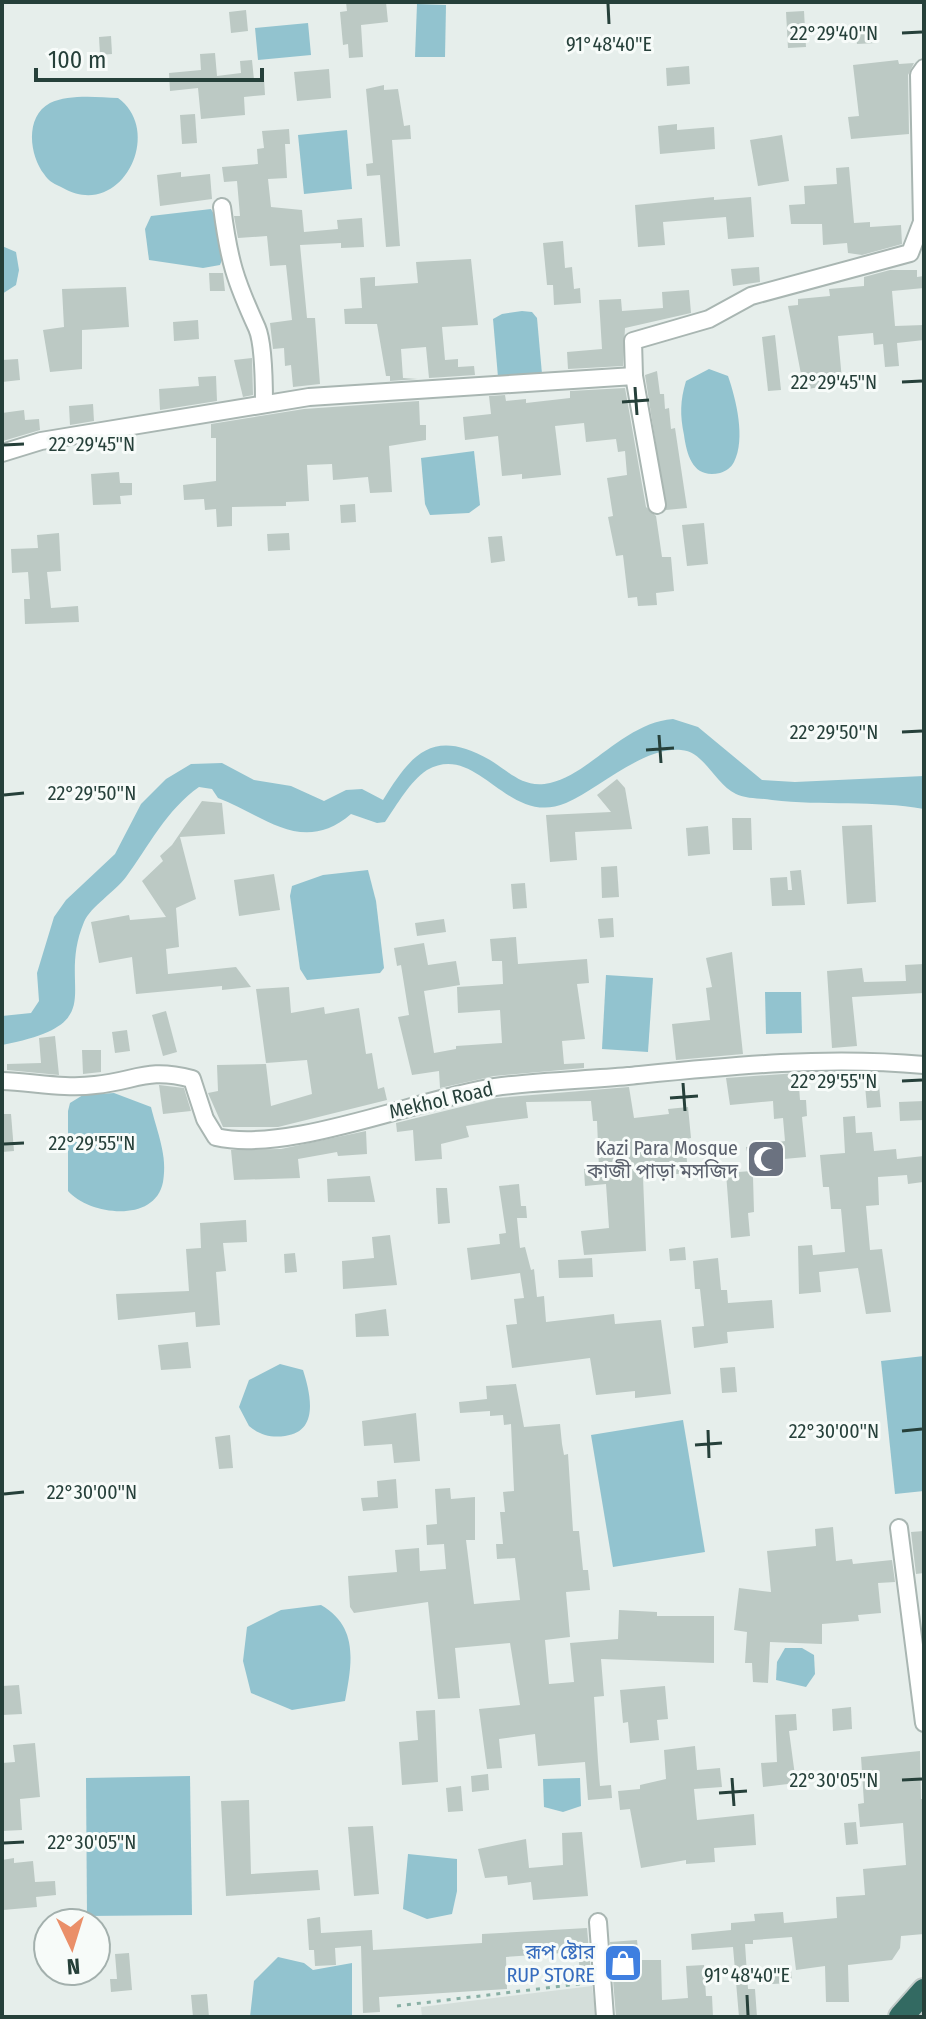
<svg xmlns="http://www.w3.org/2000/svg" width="926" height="2019" viewBox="0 0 926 2019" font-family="'Fira Sans Condensed','Noto Sans Bengali',sans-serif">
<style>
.built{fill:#d4deda}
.water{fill:#92c3cf}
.building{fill:#bcc9c4}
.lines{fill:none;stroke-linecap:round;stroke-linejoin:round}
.minor-casing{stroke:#a9b6b2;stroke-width:20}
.highway-casing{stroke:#c2cac8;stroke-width:28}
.path{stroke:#89b0a5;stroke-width:3;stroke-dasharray:4 6;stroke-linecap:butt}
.minor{stroke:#fff;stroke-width:16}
.highway{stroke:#336a62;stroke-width:24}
.ticks{fill:none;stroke:#26403a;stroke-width:3}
.labels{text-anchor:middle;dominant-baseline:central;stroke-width:6;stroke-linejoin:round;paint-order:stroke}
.street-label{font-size:20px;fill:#26403a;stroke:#f7fbf9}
.worship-label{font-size:20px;fill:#5b616d;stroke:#f7fbf9;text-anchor:end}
.shop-label{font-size:20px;fill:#366cbe;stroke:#f7fbf9;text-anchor:end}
.ticks-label{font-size:20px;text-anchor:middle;fill:#26403a;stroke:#f7fbf9;stroke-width:6;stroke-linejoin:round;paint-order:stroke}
</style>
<rect width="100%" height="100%" fill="#e6eeeb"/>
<polygon class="built" points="592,1986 596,2017 422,2017 421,2007"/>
<g class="water">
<polygon points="417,4 446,5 445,57 415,57"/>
<polygon points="308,23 311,55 258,60 255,28"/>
<path d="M118,98C165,132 121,221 63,188C55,184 49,182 44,174C30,156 24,117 50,103C69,94 97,97 118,98Z"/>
<polygon points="347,130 352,189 304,194 298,135"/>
<path d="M211,209C220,223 227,249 220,265L203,268L149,260L145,229L151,216Z"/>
<polygon points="2,246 16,252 19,270 16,285 2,294"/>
<polygon points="522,311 532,312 537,318 542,374 498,377 493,319 502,314"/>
<path d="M709,369L728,376C736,399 746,439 734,462C731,468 726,471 720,473C694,479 687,457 684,435C680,415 680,401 686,381Z"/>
<polygon points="474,451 480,505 469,513 430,515 425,504 421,458"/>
<path d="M673,719L698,727L762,780L795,782L924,776V809C874,800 823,806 772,800C761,798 746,799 736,794C715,784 704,751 681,750C642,747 599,789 566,803C507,828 478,741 427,770C410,781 397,805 385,822L377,823L351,814C302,856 264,815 218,798L212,789L199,787C167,809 148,847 126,877C115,892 91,906 84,922C55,991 115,1023 2,1045V1016L31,1013L39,1001L37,973L54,917L66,900L115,854L141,804L166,779L191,764L222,763L254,780L291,786L324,801L346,790L362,789L383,800C411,755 432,727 490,760C510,772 523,789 550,783C590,774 624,723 673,719Z"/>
<polygon points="368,870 376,901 384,968 380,973 307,980 300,969 290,896 292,886 323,875"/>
<polygon points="606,975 653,978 648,1052 602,1049"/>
<polygon points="765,992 801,992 802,1033 766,1034"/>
<path d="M114,1093L151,1107C157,1132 168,1156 163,1182C155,1224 89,1215 68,1191V1111L70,1103L83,1095Z"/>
<polygon points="924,1356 924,1491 895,1494 881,1361"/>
<path d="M280,1364L303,1370C311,1395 319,1432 285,1436C271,1438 260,1435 249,1426L239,1407L249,1380Z"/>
<polygon points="683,1420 705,1552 613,1567 591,1435"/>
<path d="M321,1605C359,1627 352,1663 345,1701L292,1710L251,1693L243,1661L247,1627L281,1610Z"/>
<polygon points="785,1648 802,1648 814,1655 815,1674 806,1687 776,1680 777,1662"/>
<polygon points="190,1776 192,1915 87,1916 86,1778"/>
<polygon points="580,1778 581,1806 563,1812 544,1807 543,1779"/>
<polygon points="408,1854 457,1859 457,1891 452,1914 427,1919 403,1909"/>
<polygon points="278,1957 304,1963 313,1970 352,1963 352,2017 250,2017 254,1981"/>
</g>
<g class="building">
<polygon points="346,2 386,2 388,22 361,25 363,57 349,58 348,44 343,45 340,12 347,11"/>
<polygon points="246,10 248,31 231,33 229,12"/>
<polygon points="804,11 806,47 788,48 786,12"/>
<polygon points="875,30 876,43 857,44 855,32"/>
<polygon points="111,36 112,54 100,55 99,37"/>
<polygon points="215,53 217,76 241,73 240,61 252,60 254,80 264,79 265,95 244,97 245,115 201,119 198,88 170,91 169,73 201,70 200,54"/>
<polygon points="898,60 899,64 914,63 908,75 909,134 851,139 848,117 859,116 853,65"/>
<polygon points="689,66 690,84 667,86 666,68"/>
<polygon points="329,69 331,98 297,101 294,72"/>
<polygon points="384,85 384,90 398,89 404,126 410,125 411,139 392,140 400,246 386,247 380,175 367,176 366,164 373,163 366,89"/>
<polygon points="195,114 197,143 182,144 180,115"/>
<polygon points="677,124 677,130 714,127 715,149 660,154 658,126"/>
<polygon points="289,129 290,144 285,144 287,178 268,179 271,207 302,210 304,232 338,229 337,220 362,218 364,247 341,248 341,243 300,245 307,318 315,318 320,384 293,387 291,365 285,366 284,348 273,349 270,323 292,320 286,265 270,266 267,236 238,238 234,216 240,216 237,181 224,182 222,167 258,164 257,149 264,148 262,131"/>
<polygon points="782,135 789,181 758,186 750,140"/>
<polygon points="849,167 854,223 870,222 870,227 901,225 902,244 862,255 848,253 847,243 823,245 822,224 791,224 789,205 805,204 804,186 837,184 836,168"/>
<polygon points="181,172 181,177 210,174 212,199 160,206 157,175"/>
<polygon points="714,197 714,200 751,197 754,237 728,239 726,217 663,222 665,245 638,247 635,205"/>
<polygon points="563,241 565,268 572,267 574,289 580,288 581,303 554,305 553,285 547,285 543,243"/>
<polygon points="471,259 478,325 442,327 445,360 458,359 458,367 474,366 475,375 429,378 426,347 401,349 403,378 418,379 390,381 390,376 386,376 377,324 345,324 344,309 362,308 360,278 375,277 375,286 418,283 416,262"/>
<polygon points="759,267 760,282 733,286 731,269"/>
<polygon points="890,270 917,270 917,277 924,276 924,288 892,291 895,326 924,325 924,340 897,343 899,366 885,367 883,344 874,345 873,333 838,336 842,380 823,381 824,386 804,390 788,306 798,305 798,299 830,296 829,289 864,286 864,277"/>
<polygon points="209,273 223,273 225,291 210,291"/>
<polygon points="126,287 129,327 82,330 82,369 50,372 43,330 64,327 62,289"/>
<polygon points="689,290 691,313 625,328 623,366 568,369 567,352 602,349 599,300 621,299 622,311 663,308 662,292"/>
<polygon points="198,320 199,339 174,341 173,322"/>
<polygon points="775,335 781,390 768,391 762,337"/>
<polygon points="252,358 253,395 243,397 234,360"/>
<polygon points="18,359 20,380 2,382 2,360"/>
<polygon points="657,371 660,394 664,394 665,409 669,408 671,429 675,428 687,508 666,510 645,375"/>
<polygon points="216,376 217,401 160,410 159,389 199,386 198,377"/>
<polygon points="625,388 646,507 656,516 662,557 671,557 674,591 656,593 657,605 638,606 637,597 628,598 623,555 616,556 608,517 613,516 607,478 627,475 625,451 618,452 616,439 586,442 584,423 555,426 561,475 522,479 522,474 502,476 498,436 465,440 463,417 491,414 489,396 505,395 506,401 526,399 526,403 570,398 570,391"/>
<polygon points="419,401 420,425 426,425 426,440 389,446 392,492 370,493 368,477 333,480 332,464 307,465 309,501 286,502 286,506 232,507 232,526 217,527 216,509 205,510 204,499 184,500 183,485 216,481 216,438 211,438 211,424 304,409"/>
<polygon points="93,404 94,421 70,425 69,406"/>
<polygon points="24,410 25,420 39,419 40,430 3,441 2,413"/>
<polygon points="119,472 120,483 132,483 132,495 120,496 121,504 93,505 91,474"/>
<polygon points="355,504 356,522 341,523 340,505"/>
<polygon points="704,523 708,564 687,566 682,525"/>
<polygon points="59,533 61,571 47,572 51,608 78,606 79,622 25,624 24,599 30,599 28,572 12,573 11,549 38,548 37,535"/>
<polygon points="289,533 290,550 268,551 267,534"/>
<polygon points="502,536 505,561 491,563 488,537"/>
<polygon points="617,779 625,788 632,829 575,832 577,860 550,862 546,815 611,812 597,795"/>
<polygon points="202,801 222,803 225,834 180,837 196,899 176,908 179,947 166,949 168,974 236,967 251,987 222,990 222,986 136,994 132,957 99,963 91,922 129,915 130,920 166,917 142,881 163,861 160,856 172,845"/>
<polygon points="732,818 751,818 752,850 733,850"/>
<polygon points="872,825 876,902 847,904 842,826"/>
<polygon points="708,826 710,854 688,856 686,828"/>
<polygon points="617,866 619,897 602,898 601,867"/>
<polygon points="801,870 805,905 772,906 770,878 787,877 788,890 792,890 790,871"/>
<polygon points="274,874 280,910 239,916 234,880"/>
<polygon points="525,883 527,908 513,909 511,884"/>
<polygon points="613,918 614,937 600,938 598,919"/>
<polygon points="444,919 446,932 417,936 415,923"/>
<polygon points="516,937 518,964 587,959 589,983 577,984 585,1039 562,1041 564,1064 584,1063 584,1068 494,1076 440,1088 439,1071 412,1075 398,1017 409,1015 401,965 397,966 394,948 424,943 428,965 456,961 460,985 424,991 434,1053 456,1049 456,1046 502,1043 500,1010 458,1013 457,987 503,984 502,961 492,961 490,939"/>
<polygon points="732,952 743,1054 676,1060 672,1024 710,1020 706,988 712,987 706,958"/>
<polygon points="924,964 924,993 852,997 857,1046 832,1048 827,971 862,968 864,982 906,981 905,965"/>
<polygon points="289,987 291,1013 324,1007 325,1014 359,1008 366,1054 372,1053 378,1089 384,1087 387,1100 278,1127 223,1127 208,1093 218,1091 217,1065 266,1064 271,1106 312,1094 307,1060 266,1063 256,989"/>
<polygon points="166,1011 177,1052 163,1056 152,1015"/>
<polygon points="127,1030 130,1051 115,1053 112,1032"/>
<polygon points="55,1036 59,1075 7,1070 7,1064 41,1063 39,1038"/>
<polygon points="82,1050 101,1050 101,1072 83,1074"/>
<polygon points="798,1073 800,1100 806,1100 807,1116 802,1117 806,1157 784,1159 785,1171 753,1177 754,1212 748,1213 750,1236 731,1238 726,1173 751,1171 746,1147 785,1141 783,1118 774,1119 773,1101 730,1105 726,1078"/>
<polygon points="878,1073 881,1107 867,1108 864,1074"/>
<polygon points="159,1085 184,1088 191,1111 163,1114"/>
<polygon points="629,1087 634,1118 669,1114 668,1109 688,1107 691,1138 685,1139 688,1173 643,1177 646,1251 584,1255 581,1231 609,1228 606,1184 585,1186 584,1169 599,1168 597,1121 593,1121 591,1101 526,1102 528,1118 466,1126 469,1137 441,1144 442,1159 415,1161 413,1130 397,1132 396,1123 497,1098"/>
<polygon points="924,1101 924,1120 900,1121 899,1102"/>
<polygon points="2,1114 11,1114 14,1151 2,1152"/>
<polygon points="855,1116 856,1133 872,1132 874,1151 896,1149 897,1159 924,1156 923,1182 908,1184 907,1175 878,1177 879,1205 866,1206 870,1250 882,1249 891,1312 866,1314 858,1268 819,1272 821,1292 799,1294 798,1246 812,1245 813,1255 845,1252 841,1209 831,1209 829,1187 823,1187 820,1155 845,1153 843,1117"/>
<polygon points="366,1131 367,1154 338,1156 337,1152 298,1159 300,1178 234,1180 231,1150 281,1149"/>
<polygon points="370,1176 375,1202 328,1202 327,1179"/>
<polygon points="519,1184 521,1206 526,1206 527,1218 517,1218 520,1248 525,1247 531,1270 534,1269 537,1297 544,1296 546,1322 614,1314 615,1324 661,1320 671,1394 635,1398 635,1391 596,1395 590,1358 512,1368 506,1325 517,1324 514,1299 524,1298 520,1273 471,1280 467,1248 500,1244 499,1234 506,1233 499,1186"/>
<polygon points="436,1188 447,1188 450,1223 438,1224"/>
<polygon points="246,1220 247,1242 223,1243 226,1271 216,1272 220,1325 196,1327 195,1312 118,1320 116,1294 189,1291 186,1249 201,1248 200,1223"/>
<polygon points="390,1235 397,1285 343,1289 342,1261 374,1258 372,1237"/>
<polygon points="685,1247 686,1260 670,1261 669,1249"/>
<polygon points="295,1253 297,1272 285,1273 284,1254"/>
<polygon points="592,1258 593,1277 559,1278 558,1260"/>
<polygon points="718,1258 721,1290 727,1290 728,1303 772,1300 774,1328 727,1332 728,1343 694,1348 692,1327 704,1326 700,1289 695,1289 693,1261"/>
<polygon points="386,1309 389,1336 356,1337 355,1314"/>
<polygon points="188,1342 191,1368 161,1370 158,1345"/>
<polygon points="735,1367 737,1392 722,1393 720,1368"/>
<polygon points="516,1384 524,1427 560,1424 562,1444 564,1455 568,1454 573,1531 579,1531 583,1570 588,1570 590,1590 566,1592 570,1637 545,1640 549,1684 574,1682 570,1643 618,1639 619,1610 657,1612 657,1616 714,1616 714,1663 601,1659 604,1696 594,1697 598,1761 600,1786 611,1785 612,1798 588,1800 585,1762 538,1766 535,1734 499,1739 502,1768 487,1769 479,1709 520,1705 510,1643 455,1648 460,1698 438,1699 428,1602 354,1613 350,1607 348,1576 397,1572 395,1550 419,1548 420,1571 446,1569 444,1544 427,1545 426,1525 437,1524 435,1489 450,1488 451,1499 475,1497 475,1540 466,1540 474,1604 520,1600 515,1558 497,1559 496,1544 503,1544 500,1512 505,1512 503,1492 514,1491 511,1424 504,1425 503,1415 490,1416 490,1411 460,1413 459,1402 487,1399 486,1386"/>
<polygon points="416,1413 420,1461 394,1463 392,1444 364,1446 362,1421"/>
<polygon points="230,1435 233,1468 219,1469 215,1437"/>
<polygon points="396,1479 398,1508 363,1511 361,1498 378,1497 377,1481"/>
<polygon points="833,1527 836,1561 852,1559 853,1564 892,1560 895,1582 878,1583 881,1613 858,1615 859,1621 822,1624 822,1644 770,1642 768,1683 753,1682 752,1663 745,1663 747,1632 734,1630 739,1588 771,1592 767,1551 816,1546 815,1529"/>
<polygon points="924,1531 924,1573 916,1574 911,1532"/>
<polygon points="19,1685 22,1714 2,1715 2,1686"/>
<polygon points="665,1686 668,1719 657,1720 659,1740 630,1743 628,1722 623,1723 620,1690"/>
<polygon points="851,1707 852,1729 833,1731 832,1709"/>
<polygon points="435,1710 438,1782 402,1785 399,1742 418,1740 416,1711"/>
<polygon points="796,1714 797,1730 789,1731 796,1783 763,1787 761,1763 777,1762 775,1715"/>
<polygon points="35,1743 40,1797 20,1799 22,1830 2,1831 2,1763 15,1762 13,1745"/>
<polygon points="695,1746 697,1770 720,1768 722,1787 694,1789 697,1820 754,1814 756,1845 714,1848 715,1862 686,1864 686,1860 641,1868 630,1809 620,1810 618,1791 640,1789 640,1785 666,1779 664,1750"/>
<polygon points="920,1751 921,1799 924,1799 924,1934 901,1936 900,1948 892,1960 848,1965 849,2002 826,2002 825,1966 796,1970 792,1937 753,1940 753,1944 745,1944 748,1989 755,1989 757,2017 739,2017 733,1947 692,1950 691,1934 731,1930 731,1923 755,1921 754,1914 783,1912 784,1923 837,1918 836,1897 865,1895 863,1869 906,1865 903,1823 860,1827 858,1804 864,1803 861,1757"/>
<polygon points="488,1774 489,1790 472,1792 471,1776"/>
<polygon points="461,1786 463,1811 448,1812 446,1788"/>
<polygon points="249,1800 251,1874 318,1870 320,1890 226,1896 221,1801"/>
<polygon points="856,1822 858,1844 846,1845 844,1823"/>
<polygon points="373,1826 379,1894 354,1896 348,1827"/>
<polygon points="582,1832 588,1896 533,1900 531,1882 508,1885 507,1876 485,1878 478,1849 526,1839 529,1868 563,1865 562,1833"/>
<polygon points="14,1858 14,1863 33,1861 35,1882 55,1881 56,1895 36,1897 37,1907 3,1910 2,1860"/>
<polygon points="320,1917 321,1933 372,1930 373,1950 482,1943 482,1934 587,1928 591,1973 580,1974 578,1952 506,1957 507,1989 379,1997 380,2012 363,2013 361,1946 335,1948 336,1965 315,1966 314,1950 309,1950 307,1919"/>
<polygon points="637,1940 639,1960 661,1960 662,2000 688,1998 686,1966 704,1965 706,1996 712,1996 713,2017 616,2017 610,1942"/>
<polygon points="129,1953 132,1990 111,1992 110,1979 117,1979 115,1954"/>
<polygon points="791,1970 792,1983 772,1984 771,1971"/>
<polygon points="207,1994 209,2017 193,2017 191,1995"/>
</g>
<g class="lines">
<g class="minor-casing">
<g id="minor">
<path d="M222,207C229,261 235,280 257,328C264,344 264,385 264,404"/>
<polyline points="634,376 633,341 709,319 751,296 910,253 922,222 919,75 924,68"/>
<polyline points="2,453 41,441 309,397 634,376 657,505"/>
<path d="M2,1081C32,1082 65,1089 95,1085C137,1081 146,1067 192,1079L205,1119L216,1137C288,1154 417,1099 495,1087C538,1081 584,1080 628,1076C729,1066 822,1056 924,1065"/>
<polyline points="899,1528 924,1723"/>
<polyline points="598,1922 605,2017"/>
</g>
</g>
<g class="highway-casing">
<polyline id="highway" points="901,2017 924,1991"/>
</g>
<polyline class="path" points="397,2006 587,1983"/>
<use href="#minor" class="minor"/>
<use href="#highway" class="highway"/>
</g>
<path class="ticks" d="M608,4L609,24M902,33L922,32M902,382L922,381M635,387L637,415M622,402L649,400M4,445L24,444M902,732L922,731M659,735L661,763M646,750L674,748M4,795L24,793M902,1081L922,1080M683,1083L685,1111M670,1098L698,1096M4,1144L24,1143M708,1430L709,1458M902,1431L922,1429M695,1445L722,1443M4,1494L24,1492M732,1778L734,1806M902,1780L922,1779M719,1793L747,1791M4,1843L24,1842M747,1995L748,2015"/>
<defs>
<g id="mosque-square" transform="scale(2)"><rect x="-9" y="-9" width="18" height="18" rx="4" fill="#6b7280" stroke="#f7fbf9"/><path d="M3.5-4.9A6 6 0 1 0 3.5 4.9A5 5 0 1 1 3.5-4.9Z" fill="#fff"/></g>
<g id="shop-square" transform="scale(2)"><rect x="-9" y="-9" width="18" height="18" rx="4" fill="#3f7fe0" stroke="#f7fbf9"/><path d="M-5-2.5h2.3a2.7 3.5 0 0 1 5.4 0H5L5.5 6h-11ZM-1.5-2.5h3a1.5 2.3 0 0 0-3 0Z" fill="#fff"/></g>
</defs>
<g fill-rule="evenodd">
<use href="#mosque-square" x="766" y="1159"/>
<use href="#shop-square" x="623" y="1963"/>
</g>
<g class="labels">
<g class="street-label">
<text transform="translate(441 1100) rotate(-13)">Mekhol Road</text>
</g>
<g class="worship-label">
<text x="738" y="1148">Kazi Para Mosque<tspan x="738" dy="23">কাজী পাড়া মসজিদ</tspan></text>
</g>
<g class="shop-label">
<text x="595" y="1952">রূপ ষ্টোর<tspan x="595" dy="23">RUP STORE</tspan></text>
</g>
</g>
<g class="ticks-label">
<text x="834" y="40">22°29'40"N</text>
<text x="609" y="51">91°48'40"E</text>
<text x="834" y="389">22°29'45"N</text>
<text x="92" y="451">22°29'45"N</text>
<text x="834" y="739">22°29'50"N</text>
<text x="92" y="800">22°29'50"N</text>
<text x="834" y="1088">22°29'55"N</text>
<text x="92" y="1150">22°29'55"N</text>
<text x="834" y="1438">22°30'00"N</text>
<text x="92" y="1499">22°30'00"N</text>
<text x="834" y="1787">22°30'05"N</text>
<text x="92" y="1849">22°30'05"N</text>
<text x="747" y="1982">91°48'40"E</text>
</g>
<rect width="926" height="2019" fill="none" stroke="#26403a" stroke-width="8"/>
<g transform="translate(72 1947) rotate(176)"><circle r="38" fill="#f7fbf9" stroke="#a3b0ad" stroke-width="2"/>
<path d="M0-6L14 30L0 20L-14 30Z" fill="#ea8f69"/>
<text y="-12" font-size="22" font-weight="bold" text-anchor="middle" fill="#26403a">N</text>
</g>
<path d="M36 68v12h226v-12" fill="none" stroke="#26403a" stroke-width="4"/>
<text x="48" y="68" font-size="24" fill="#26403a" stroke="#f7fbf9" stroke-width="6" paint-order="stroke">100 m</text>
</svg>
